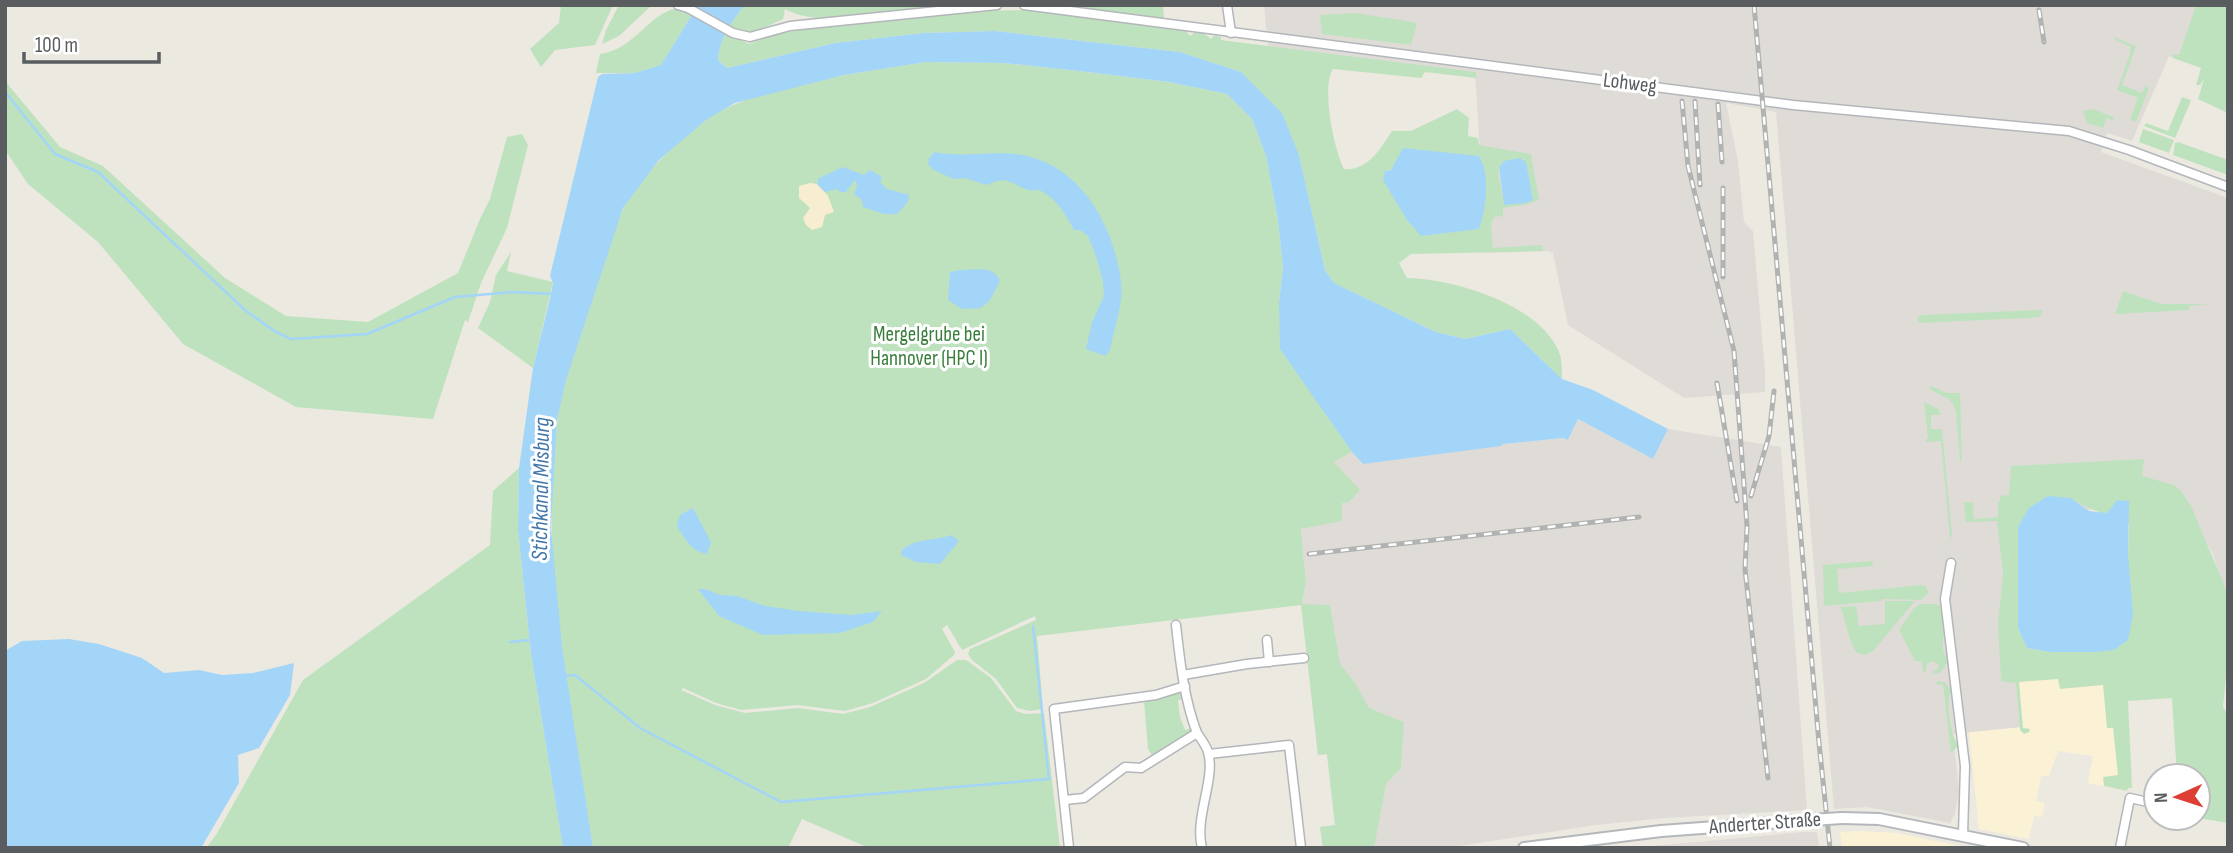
<svg xmlns="http://www.w3.org/2000/svg" width="2233" height="853" viewBox="0 0 2233 853" font-family="'Sofia Sans Condensed',sans-serif">
<style>
.commercial{fill:#fbf2d6}
.industrial{fill:#dfdcd8}
.green{fill:#bfe2be;fill-rule:evenodd}
.sand{fill:#f7edd0}
.water{fill:#a3d5f9}
.lines{fill:none;stroke-linecap:round;stroke-linejoin:round}
.stream{stroke:#a3d5f9;stroke-width:2.5}
.street-casing{stroke:#b3b6ba;stroke-width:11}
.secondary-casing{stroke:#b4b7bc;stroke-width:14}
.street{stroke:#fff;stroke-width:8}
.secondary{stroke:#fff;stroke-width:10}
.rail-casing{stroke:#b1b2b2;stroke-width:5}
.rail{stroke:#fff;stroke-width:2.5;stroke-dasharray:8;stroke-linecap:butt}
.secondary-bridge-casing{stroke:#b4b7bc;stroke-width:14;stroke-linecap:butt}
.secondary-bridge{stroke:#fff;stroke-width:10}
.labels{text-anchor:middle;dominant-baseline:central;stroke-width:6;stroke-linejoin:round;paint-order:stroke}
.street-label{font-size:21px;fill:#595d60;stroke:#fff}
.park-label{font-size:21px;fill:#397f3b;stroke:#fff}
.water-label{font-size:23px;font-style:italic;fill:#4276a9;stroke:#fff}
</style>
<rect width="100%" height="100%" fill="#ebe9e0"/>
<g class="commercial">
<polygon points="2014,663 2111,666 2132,788 2128,788 2127,791 2088,783 2093,756 2058,751 2049,776 2041,776 2036,801 2045,803 2042,817 2034,816 2029,839 1979,829 1969,732 2021,727"/>
<polygon points="1861,831 1897,833 1969,848 1842,848 1840,832"/>
</g>
<g class="industrial">
<polygon points="1264,5 2196,5 2178,59 2169,56 2132,141 2107,133 2101,152 2228,198 2228,601 2213,554 2176,489 2018,527 2014,663 2021,727 1953,734 1959,790 1955,814 1950,823 1867,807 1834,809 1776,112 1726,103 1738,161 1744,222 1753,231 1765,372 1765,392 1684,398 1568,325 1553,253 1549,251 1486,253 1475,72 1269,57"/>
<polygon points="1578,419 1653,459 1668,429 1781,447 1807,810 1665,818 1596,825 1446,848 1323,848 1320,827 1335,825 1327,754 1318,755 1302,605 1306,582 1301,528 1342,520 1334,462 1352,452 1363,464 1502,444 1563,438 1568,440"/>
<polygon points="1803,832 1817,832 1819,848 1631,848"/>
</g>
<g class="green">
<polygon points="561,5 613,5 595,45 555,50 541,67 530,49 559,23"/>
<polygon points="619,5 652,5 619,36 602,44 606,30"/>
<path d="M745,5H944L821,19C807,16 797,16 785,9L783,19L753,33L749,34L734,29L731,35L749,44L770,36L817,26L967,11L1033,10L1184,28L1190,36L1195,32L1193,28L1201,31L1211,39L1214,35L1221,37V40L1476,72V78L1425,72L1421,78L1333,69C1321,87 1334,150 1344,169C1368,171 1380,149 1392,131H1411L1457,109L1469,118L1468,136L1478,138L1479,145L1531,154L1539,200L1525,205L1503,208V216L1494,217L1491,225L1493,248L1542,245L1543,251L1411,254L1399,263L1407,278C1454,279 1539,304 1559,352C1562,359 1562,371 1562,379L1510,329L1465,339L1436,332L1334,283L1325,270L1299,155L1241,72L1180,52L995,31L924,33L835,43L727,68L718,60C720,37 731,23 745,5ZM1467,156H1479L1484,169L1482,218L1407,220L1385,171ZM1523,159L1527,166L1533,199L1526,203L1504,205L1498,172L1501,163Z"/>
<polygon points="1056,5 1163,5 1164,19"/>
<polygon points="2196,5 2228,5 2228,113 2198,99 2204,79 2200,85 2196,85 2201,68 2173,58 2172,55 2179,55"/>
<path d="M678,8L692,15L661,65L635,73H596L600,54C636,49 648,13 678,8Z"/>
<polygon points="1355,13 1414,22 1417,24 1411,45 1322,34 1320,15"/>
<polygon points="2114,37 2136,46 2122,85 2142,93 2146,86 2149,88 2136,122 2130,120 2138,98 2117,90 2131,52 2129,51 2131,47 2114,39"/>
<path d="M926,62L1003,63L1079,71L1169,82L1227,94L1252,119L1266,156L1278,220L1283,268L1279,302L1319,403L1352,452L1334,462L1360,490L1349,502L1342,503V521L1301,529L1306,582L1302,604L1330,605L1340,664L1355,683L1369,708L1404,722L1401,768L1386,784L1374,848H1323L1320,827L1335,825L1327,754L1318,755L1301,605L1037,636L1043,709L1030,711L1017,708L996,679L972,660L968,654L970,649L1036,620L1035,616L962,650L947,625L942,629L955,652L954,655L926,679L873,703L845,711L797,705L741,710L716,703L683,688L681,690L715,705L745,713L798,708L843,714L870,707L924,683L957,660H966L991,678L1016,711L1025,714L1044,713L1060,848H869L802,819L788,848H593C570,709 539,564 557,423C563,374 583,323 599,276C607,255 613,232 622,211C634,183 681,136 707,119C763,83 860,73 926,62Z"/>
<polygon points="5,81 60,147 103,166 225,278 286,316 368,322 458,273 480,219 490,199 507,137 522,134 528,145 507,228 481,283 468,322 465,320 433,419 296,407 183,344 98,242 28,184 5,150"/>
<polygon points="2182,97 2191,100 2190,103 2175,138 2144,126 2146,123 2168,131"/>
<polygon points="2093,109 2113,117 2114,121 2106,118 2103,128 2087,123 2083,111"/>
<polygon points="2143,129 2174,140 2169,153 2139,142"/>
<polygon points="2178,142 2228,160 2228,175 2173,155 2175,143"/>
<polygon points="511,252 507,271 553,282 533,368 478,328 490,302 496,275"/>
<polygon points="2123,291 2161,304 2210,304 2189,306 2189,310 2115,314"/>
<polygon points="2043,310 2040,317 2026,318 1919,323 1917,318 1922,315"/>
<polygon points="1931,386 1947,393 1960,393 1962,463 1960,460 1956,412 1953,404 1947,397 1946,398 1930,389"/>
<polygon points="1924,402 1938,409 1941,415 1931,415 1931,429 1942,429 1952,534 1946,554 1950,539 1941,441 1925,442 1928,437"/>
<path d="M2144,459L2142,476L2174,485L2181,491L2191,506L2224,584L2228,598V658L2223,707L2228,715V823L2198,818V776H2177L2172,698L2128,701L2132,788H2128L2127,791L2104,786L2103,777L2118,775L2113,728H2107L2103,685L2060,689L2058,679L2019,682L2023,728L2030,729L2029,732L2024,734L2020,730L2016,683L2001,681L1998,623L2003,574L1997,521L1966,522L1964,502H1973L1974,519L1998,517V502L2000,501V496L2009,495L2011,466ZM2071,498C2090,511 2109,514 2129,525L2128,554L2114,650L2050,652L2027,648L2018,628Z"/>
<polygon points="519,468 518,530 531,654 563,848 206,848 216,835 303,680 490,545 493,491"/>
<polygon points="1872,561 1873,566 1837,569 1839,593 1921,585 1926,586 1929,594 1925,595 1922,600 1883,599 1881,601 1824,606 1823,565"/>
<path d="M1885,601H1915L1873,651L1865,655L1857,653C1847,640 1847,621 1840,607L1856,606L1859,626L1885,624Z"/>
<path d="M1920,604H1936L1941,607C1942,615 1944,624 1944,632C1943,644 1941,650 1948,661C1943,669 1943,673 1933,674V671L1937,670L1939,666L1933,661L1927,664L1926,671L1923,673L1922,661H1915L1899,630L1913,609Z"/>
<path d="M1938,681L1944,682L1951,689C1946,704 1950,732 1958,746L1951,753L1943,685L1935,684Z"/>
<polygon points="1179,692 1183,694 1184,699 1178,700 1180,717 1185,730 1191,728 1190,733 1153,757 1148,749 1144,701"/>
</g>
<polygon class="sand" points="810,183 817,184 828,196 834,212 825,215 822,227 812,230 806,225 803,218 810,208 799,198 799,186"/>
<g class="water">
<path d="M698,5H745C731,23 720,37 718,60L727,68L835,43L924,33L995,31L1180,52L1241,72L1282,113L1299,155L1325,270L1334,283L1436,332L1465,339L1510,329L1562,379L1593,390L1668,429L1653,459L1578,419L1568,440L1563,438L1503,444L1501,446L1363,464L1352,452L1280,349L1279,302L1283,268L1278,220L1266,156L1252,119L1227,94L1169,82L1079,71L1003,63L926,62L844,75L735,103L706,120L659,160L623,208L566,380L557,420L551,527L562,647L593,848H563L531,654L518,530L519,468L533,368L551,294L553,283L550,276L598,77L602,74L635,73L661,65Z"/>
<path d="M1403,148L1479,156C1491,175 1486,209 1479,229L1421,236L1407,220L1383,180L1385,171L1391,170Z"/>
<path d="M935,152C966,159 1000,148 1031,157C1085,172 1114,229 1121,281C1124,303 1114,328 1110,350L1105,356L1086,349L1092,322L1104,296L1103,282L1096,256L1088,236L1080,230H1074C1066,215 1057,199 1041,191C1033,188 1038,192 1030,190C1009,185 1011,174 987,185L964,178L953,179L932,169L928,164L929,158Z"/>
<polygon points="1520,158 1525,161 1527,166 1533,200 1526,203 1504,205 1499,167 1504,161"/>
<polygon points="843,167 864,175 870,170 882,177 880,182 887,189 909,195 908,202 897,214 884,214 863,207 862,200 854,194 857,185 855,180 846,192 840,192 837,189 825,192 817,184 819,178"/>
<path d="M960,270C975,270 994,265 1000,281L990,300L981,308L962,309L948,300L950,272Z"/>
<polygon points="2048,496 2071,498 2089,511 2107,513 2117,500 2129,501 2128,554 2133,614 2128,640 2114,650 2095,652 2050,652 2027,648 2018,628 2018,527 2029,508"/>
<path d="M693,508L711,542L707,554C692,552 685,539 677,526L680,515Z"/>
<path d="M951,535L959,541L940,564L916,562L901,555L902,550C915,538 935,541 951,535Z"/>
<polygon points="698,589 705,589 720,595 737,596 765,606 799,611 851,615 882,611 873,622 840,633 763,635 719,616"/>
<polygon points="69,639 99,644 142,658 164,673 199,670 222,675 253,673 294,663 290,695 259,748 238,755 239,783 201,848 5,848 5,651 22,641"/>
</g>
<g class="lines">
<g class="stream">
<polyline points="5,92 55,154 98,172 246,311 276,332 291,339 367,334 455,297 513,292 552,294"/>
<polyline points="510,642 529,640"/>
<polyline points="565,676 575,675 640,728 781,802 1049,779 1033,626"/>
</g>
<g class="street-casing">
<g id="street">
<polyline points="678,5 688,8 733,33 750,37 790,26 997,5"/>
<polyline points="1024,5 1793,105 2069,131 2129,150 2228,187"/>
<polyline points="1227,5 1231,33"/>
<polyline points="1951,563 1945,599 1965,766 1963,835"/>
<path d="M1176,625C1180,661 1184,699 1197,733"/>
<polyline points="1267,640 1269,662"/>
<polyline points="1183,675 1247,664 1304,658"/>
<polyline points="1209,754 1289,745 1301,848"/>
<path d="M1065,800L1084,798L1125,767L1141,768L1197,733C1201,739 1206,745 1208,752C1216,779 1194,817 1202,848"/>
<polyline points="1069,848 1054,709 1156,695 1185,686"/>
<polyline points="2120,848 2130,798 2156,804"/>
</g>
</g>
<g class="secondary-casing">
<g id="secondary">
<polyline points="1842,818 1879,819 2023,848"/>
<polyline points="1524,848 1661,831 1811,820"/>
</g>
</g>
<use href="#street" class="street"/>
<use href="#secondary" class="secondary"/>
<g class="rail-casing">
<g id="rail">
<polyline points="1754,5 1819,743 1830,848"/>
<polyline points="2039,10 2044,42"/>
<polyline points="1682,101 1688,166 1734,351 1747,526 1745,569 1768,778"/>
<polyline points="1695,101 1700,185"/>
<polyline points="1718,104 1722,162"/>
<polyline points="1723,188 1723,277"/>
<polyline points="1717,383 1737,501"/>
<polyline points="1751,496 1769,436 1774,391"/>
<polyline points="1309,554 1639,517"/>
</g>
</g>
<use href="#rail" class="rail"/>
<g class="secondary-bridge-casing">
<polyline id="secondary-bridge" points="1811,820 1842,818"/>
</g>
<use href="#secondary-bridge" class="secondary-bridge"/>
</g>
<g class="labels">
<g class="street-label">
<text transform="translate(1630 83) rotate(7)">Lohweg</text>
<text transform="translate(1765 823) rotate(-4)">Anderter Straße</text>
</g>
<g class="park-label">
<text x="929" y="334">Mergelgrube bei<tspan x="929" dy="24">Hannover (HPC I)</tspan></text>
</g>
<g class="water-label">
<text transform="translate(541 489) rotate(-89)">Stichkanal Misburg</text>
</g>
</g>
<rect width="2233" height="853" fill="none" stroke="#595d60" stroke-width="14"/>
<g transform="translate(2177 797) rotate(267)"><circle r="33" fill="#ffffff" stroke="#bdbebf" stroke-width="2"/>
<path d="M0-5L12 26L0 18L-12 26Z" fill="#dd3f35"/>
<text y="-10" font-size="19" font-weight="bold" text-anchor="middle" fill="#595d60">N</text>
</g>
<path d="M24 52v10h135v-10" fill="none" stroke="#595d60" stroke-width="3.5"/>
<text x="35" y="52" font-size="21" fill="#595d60" stroke="#ffffff" stroke-width="5" paint-order="stroke">100 m</text>
</svg>
